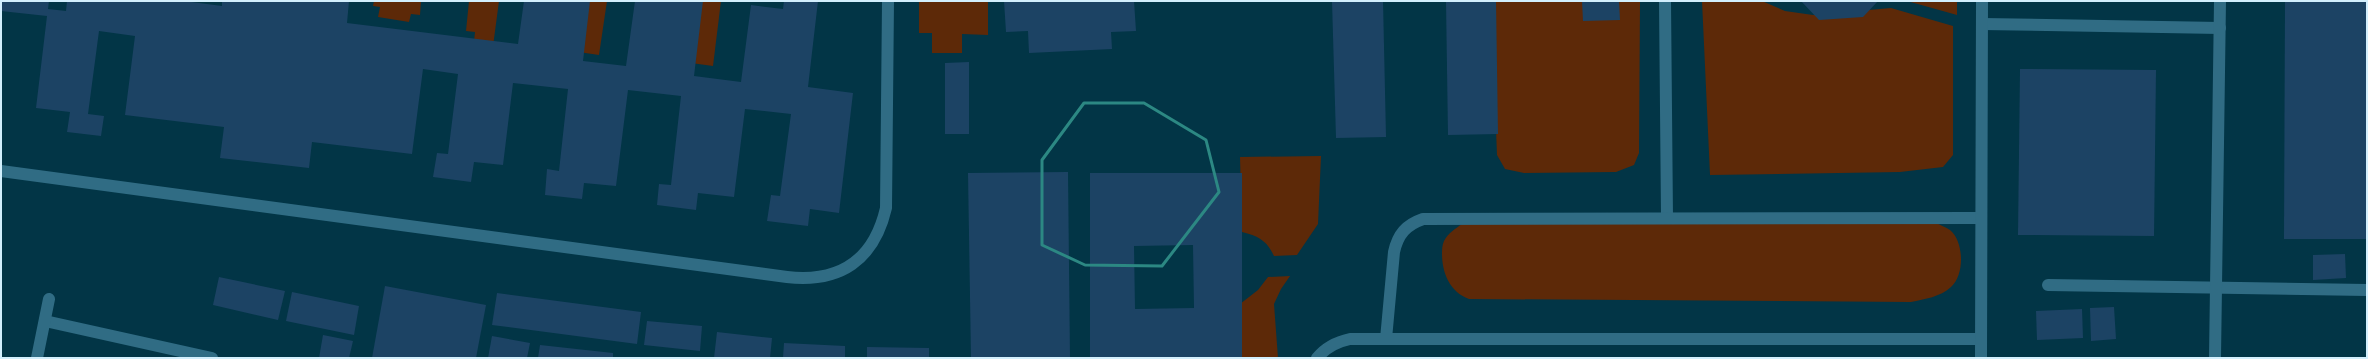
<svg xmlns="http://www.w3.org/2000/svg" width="2368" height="359" viewBox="0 0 2368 359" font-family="Inter,sans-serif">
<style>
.green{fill:#5d2908}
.building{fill:#1c4364;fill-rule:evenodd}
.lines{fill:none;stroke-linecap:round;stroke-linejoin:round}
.lane{stroke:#306c84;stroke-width:12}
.marked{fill:none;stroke:#2c8883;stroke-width:3;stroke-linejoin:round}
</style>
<rect width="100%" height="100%" fill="#023546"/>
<g class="green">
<polygon points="374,1 421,1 420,15 411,14 409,22 378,17 380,7 373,6"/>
<polygon points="469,1 499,1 492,54 473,51 475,32 466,31"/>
<polygon points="556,1 607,1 599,55 558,49"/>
<polygon points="668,1 721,1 713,66 676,61"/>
<polygon points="919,1 988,1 988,35 962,34 962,53 932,53 932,33 919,33"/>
<polygon points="1491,1 1640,1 1639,153 1634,165 1616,172 1524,173 1505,169 1497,155"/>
<polygon points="1702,1 1762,1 1785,11 1813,15 1891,8 1953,26 1953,155 1943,167 1900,172 1710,175"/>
<polygon points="1907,1 1957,1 1957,15"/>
<path d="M1321,156L1318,224L1297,255L1274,256C1267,241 1259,236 1242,232L1240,157Z"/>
<path d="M1936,223C1940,225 1946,227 1950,230C1964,241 1965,275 1951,287C1940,297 1925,299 1911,302L1469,299C1450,292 1442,273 1442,254C1442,250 1442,245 1444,241C1448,233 1455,229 1462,224Z"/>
<polygon points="1290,276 1281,289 1274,304 1278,358 1242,358 1240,304 1258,290 1268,277"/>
</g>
<g class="building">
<polygon points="1,1 49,1 48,9 66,11 67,1 184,1 222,6 222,1 349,1 347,23 518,44 524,1 590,1 583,61 626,66 635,1 703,1 694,76 741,82 751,5 783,9 784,1 818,1 808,87 853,93 839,213 810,209 808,226 767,221 771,195 780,196 791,114 745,109 734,197 698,193 696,210 657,205 659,184 671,185 681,96 628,90 616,186 584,183 582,199 545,195 547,169 559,171 568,89 513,83 503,165 474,162 471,182 433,177 437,153 448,154 458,74 423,69 412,154 312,142 309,168 220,158 224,127 125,115 135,36 99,31 88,114 104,116 101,136 67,132 70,112 36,108 47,16 1,11"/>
<polygon points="1004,1 1134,1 1136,31 1111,32 1112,49 1029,53 1028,31 1006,32"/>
<polygon points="1332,1 1383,1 1386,137 1336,138"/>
<polygon points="1446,1 1496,1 1498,134 1448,135"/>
<polygon points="1582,1 1619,1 1620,20 1583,21"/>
<polygon points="1801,1 1878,1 1863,17 1819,20"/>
<polygon points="2285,1 2367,1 2367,239 2284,239"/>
<polygon points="969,62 969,134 945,134 945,63"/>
<polygon points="2020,69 2156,70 2154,236 2018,235"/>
<polygon points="1068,172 1070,358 971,358 968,173"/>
<path d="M1090,173H1242V358H1090ZM1193,245L1194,308L1135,309L1134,246Z"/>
<polygon points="2345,254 2346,278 2313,280 2313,255"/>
<polygon points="219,277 285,291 278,320 213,305"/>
<polygon points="385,286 486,305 476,358 372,358"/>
<polygon points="292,292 359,306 354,335 286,321"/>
<polygon points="497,293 641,312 637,344 492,325"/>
<polygon points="2114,307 2116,339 2091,341 2090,308"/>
<polygon points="2082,309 2083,338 2037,340 2036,311"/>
<polygon points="647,321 702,326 700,351 644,345"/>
<polygon points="717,332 772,338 770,358 714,358"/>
<polygon points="323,335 353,341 349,358 319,358"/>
<polygon points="492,336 530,343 527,358 488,358"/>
<polygon points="784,343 845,346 845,358 783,358"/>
<polygon points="540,345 613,353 613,358 538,358"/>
<polygon points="867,347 929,348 929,358 867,358"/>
</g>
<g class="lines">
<g class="lane">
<polyline points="1665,1 1667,218"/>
<polyline points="1982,24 2220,28"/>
<path d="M1,171L787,277C840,283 874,260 886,208L888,1"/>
<polyline points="2048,285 2367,290"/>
<polyline points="45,321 212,358"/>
<path d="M1386,339L1394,252C1398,234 1406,225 1423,219L1980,218"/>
<polyline points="37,358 49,299"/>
<path d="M1317,358C1326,347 1336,342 1350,339H1981"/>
<polyline points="1981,358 1982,1"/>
<polyline points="2215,358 2220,1"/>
</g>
</g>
<path class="marked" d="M1084,103H1144L1206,140L1219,192L1162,266L1085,265L1042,245V160Z"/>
<rect width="2368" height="359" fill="none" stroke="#d2effd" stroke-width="4"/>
</svg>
